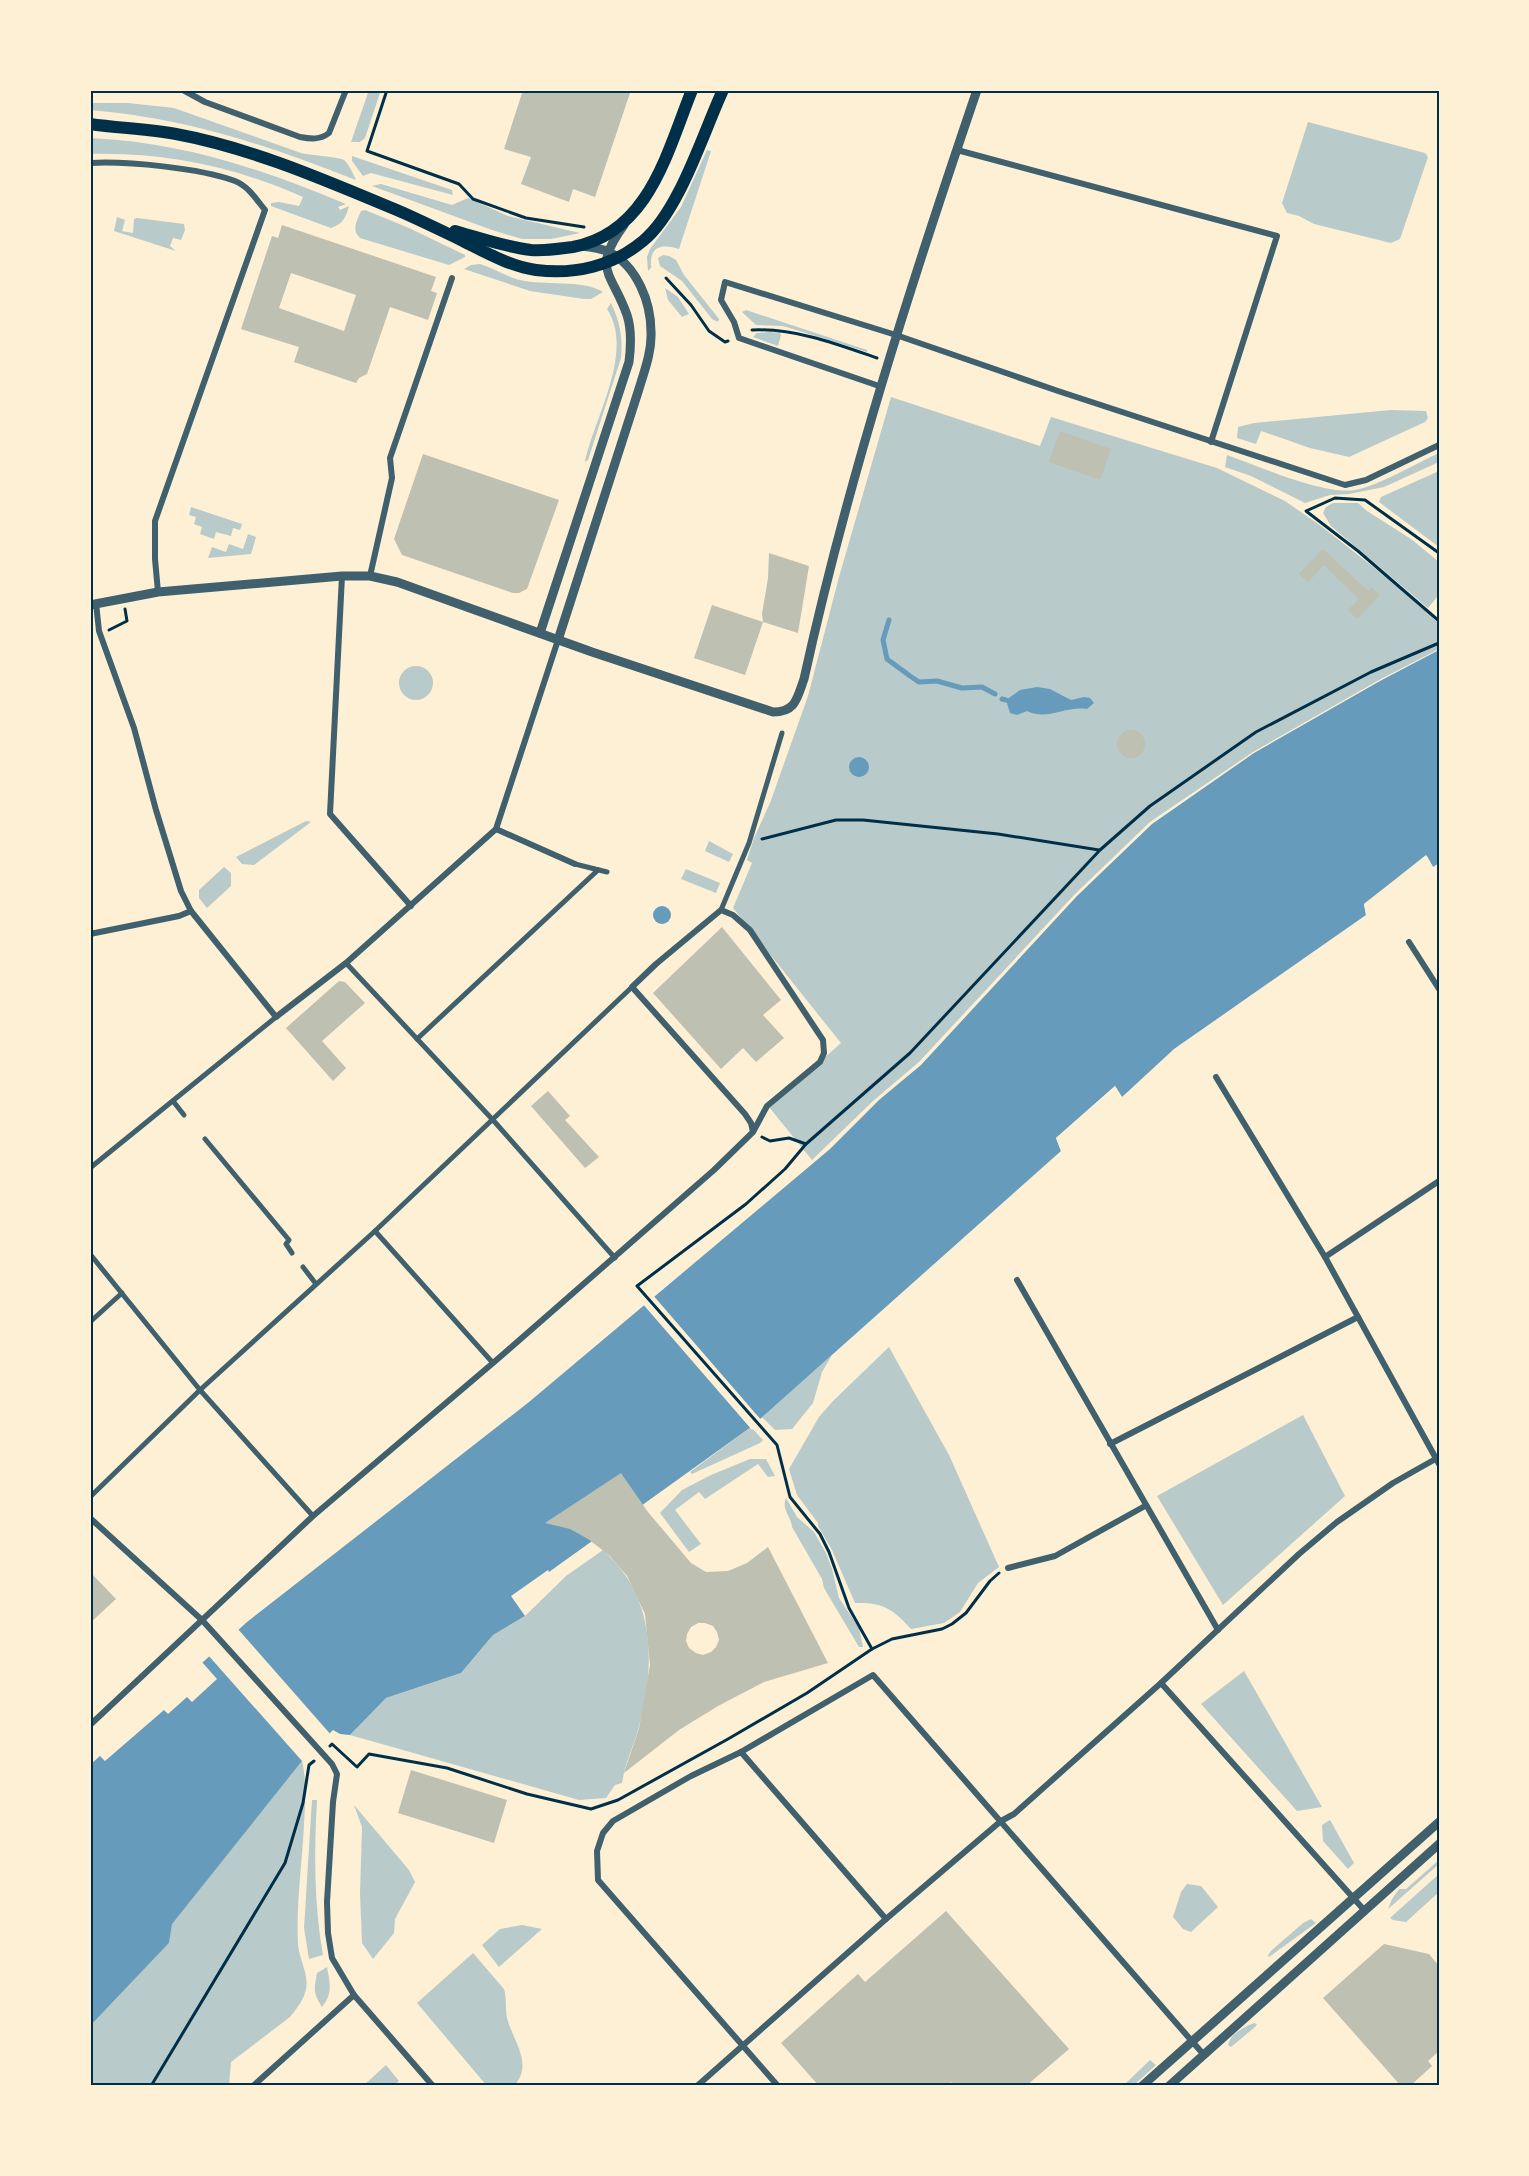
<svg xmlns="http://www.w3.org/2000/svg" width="1529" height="2176" viewBox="0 0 1529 2176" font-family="'DejaVu Sans',sans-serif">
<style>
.green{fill:#b9caca}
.water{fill:#669bbc}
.pier{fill:#fdf0d5}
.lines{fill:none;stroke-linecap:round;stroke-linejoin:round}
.stream{stroke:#669bbc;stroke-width:5}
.building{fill:#bec0b2;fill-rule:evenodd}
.path{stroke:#003049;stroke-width:3}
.pedestrian{stroke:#3f606c;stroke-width:5}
.minor{stroke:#3f606c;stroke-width:6}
.tertiary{stroke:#3f606c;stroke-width:9}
.trunk{stroke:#003049;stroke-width:12}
.neatline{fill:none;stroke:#003049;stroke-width:2}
</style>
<rect width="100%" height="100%" fill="#fdf0d5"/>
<g class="green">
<polygon points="369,90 381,90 365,138 360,142 351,142"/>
<path d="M90,103H128L174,108L301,153C309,155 340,157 344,160C349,164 353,174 356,180C267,145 186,118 90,110Z"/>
<polygon points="1308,122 1425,153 1428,157 1400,239 1391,243 1314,224 1299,216 1287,213 1282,203"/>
<path d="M90,138C182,142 262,169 346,204L338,207L340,210L349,206C346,217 343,224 331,228L271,206V203L279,202L299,206L303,197C236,167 164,152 90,154Z"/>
<path d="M707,150L711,151L679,249C666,245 652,244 651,261C650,270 654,264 648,271L647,257L650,249L681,207Z"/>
<polygon points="352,156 452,190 453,195 371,173 363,176 352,161"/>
<polygon points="381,184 452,205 468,198 508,216 580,233 551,239 522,239 492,230 372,186"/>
<path d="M365,210L409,228L465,255V257L449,265L360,238C351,230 357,221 361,211Z"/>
<polygon points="117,217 125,220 122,231 133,233 134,219 137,218 184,224 185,230 181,240 173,238 170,246 176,251 114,231"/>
<polygon points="663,255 669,256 676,260 684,275 719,319 718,322 712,319 682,281 660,266 658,258"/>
<path d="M480,264C494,268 506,277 520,280C545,286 582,279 603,292L591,299H584L530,291L464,269L471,265Z"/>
<polygon points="665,288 678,297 689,314 682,317 668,300"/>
<path d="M611,303C620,322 623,338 621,358L588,460L585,462C594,418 635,352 607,309Z"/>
<polygon points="746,310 867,350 867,352 783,326 756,325 742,312"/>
<polygon points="770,332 780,333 781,335 778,346 753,337 757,333"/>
<polygon points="891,397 1040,446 1051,417 1217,468 1285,501 1321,526 1400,588 1439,624 1439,649 1379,680 1253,752 1150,822 1075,894 919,1062 873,1101 812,1160 769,1107 841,1043 733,908 752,863 747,860 754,838 770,803 808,696 839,577"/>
<polygon points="1391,410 1426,411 1428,418 1425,422 1349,457 1310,448 1261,431 1256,444 1237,438 1238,427 1254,423"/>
<path d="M1439,453V462L1384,487L1349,494L1330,495L1305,503L1251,476L1225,467L1227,455C1258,466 1324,495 1355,490C1380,485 1415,464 1439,453Z"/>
<polygon points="1439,471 1439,547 1379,502 1381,497"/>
<polygon points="1333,503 1358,503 1367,511 1411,539 1439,562 1439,598 1437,597 1428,608 1331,526 1323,513 1326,507"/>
<polygon points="191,507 242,524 240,530 233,528 231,536 216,532 214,539 200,534 202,527 194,524 196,517 189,515"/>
<polygon points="248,534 256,537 251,554 208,558 212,547 226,552 229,544 243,549"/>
<circle cx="416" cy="683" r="17"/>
<polygon points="306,821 311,822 254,865 242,864 236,857"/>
<polygon points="709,841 733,854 729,862 705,851"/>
<polygon points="224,867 231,873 231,886 207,908 199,898 199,890"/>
<polygon points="686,869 720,883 716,893 681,879"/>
<path d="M889,1347L949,1455L999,1567L978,1583L960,1612L944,1623L911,1629C893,1609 883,1602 855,1603L832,1550L818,1526V1523L797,1495L789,1469L819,1417L833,1401Z"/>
<polygon points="832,1355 822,1372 813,1403 792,1429 775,1430 762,1417"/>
<polygon points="1303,1415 1345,1496 1223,1605 1157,1496"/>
<polygon points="751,1427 763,1440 760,1443 692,1474 690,1472"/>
<polygon points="750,1459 766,1459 775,1476 768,1477 758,1464 705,1499 699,1492 675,1510 701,1544 689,1552 660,1513 682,1490 711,1475"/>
<path d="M786,1498L797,1517L814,1532L826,1553L832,1569L839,1598L859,1628L863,1647H859L824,1588L822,1579L792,1527C791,1516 781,1509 786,1498Z"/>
<path d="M603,1550C656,1597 656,1665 638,1730C633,1747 625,1764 622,1783L615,1785L606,1798L579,1800L350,1735L386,1698L461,1673L493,1635L525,1616L566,1576Z"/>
<polygon points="1244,1671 1322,1807 1297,1811 1201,1704"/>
<path d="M302,1761C307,1781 305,1804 304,1825C302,1864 296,1905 298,1944C299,1959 309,1974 306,1989C304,2000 297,2008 290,2017L231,2062L229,2086H90V2026L169,1943L171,1924Z"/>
<path d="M312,1800H317C314,1851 314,1905 323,1955L309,1959L304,1928Z"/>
<polygon points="354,1805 409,1870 415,1882 395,1919 394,1933 373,1959 362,1943 360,1893 362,1827"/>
<polygon points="1330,1820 1354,1863 1348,1869 1323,1841 1322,1825"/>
<polygon points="1439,1860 1439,1864 1388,1909 1392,1899 1399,1889 1406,1889"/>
<polygon points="1439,1874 1439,1892 1406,1922 1393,1920 1390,1918"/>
<polygon points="1187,1884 1201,1886 1218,1907 1191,1932 1183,1929 1173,1917 1181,1892"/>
<polygon points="1311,1919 1316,1923 1269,1957 1268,1955 1272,1950 1303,1923"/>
<polygon points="522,1925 542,1929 499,1967 482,1945 500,1929"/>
<path d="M473,1953L504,1989C507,1998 505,2008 507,2018C513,2041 534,2064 514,2086H487L417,2003Z"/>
<path d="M327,1967C330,1983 333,1994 322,2007C313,1992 314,1990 317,1973Z"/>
<path d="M1254,2023L1257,2024L1255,2027L1231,2047L1228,2045C1231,2033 1243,2028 1254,2023Z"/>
<polygon points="1150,2060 1156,2065 1133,2086 1123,2086"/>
<polygon points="386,2065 399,2081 393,2086 363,2086"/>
</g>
<g class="water">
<polygon points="1439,650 1439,863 1433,867 1427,856 1364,904 1366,915 1174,1049 1122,1097 1115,1086 1056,1138 1061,1151 751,1427 549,1572 548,1570 511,1596 525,1616 493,1635 461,1673 386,1698 350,1735 340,1734 333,1730 302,1761 172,1924 169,1943 90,2026 90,1765 247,1622 529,1402 830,1149 879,1100 921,1065 1077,896 1152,824 1254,753 1380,681"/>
<path d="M1037,687L1050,689L1071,700L1084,697L1090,698L1094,703L1087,709C1064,706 1048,721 1027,711L1017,715L1010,713L1006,700L1020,690Z"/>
<circle cx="859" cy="767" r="10"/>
<circle cx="662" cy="915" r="9"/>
</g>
<g class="pier">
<polygon points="1426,855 1433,867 1430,869 1425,860 1367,905 1369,913 1366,915 1364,904"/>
<polygon points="1115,1086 1122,1097 1120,1099 1115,1090 1060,1139 1063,1149 1061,1151 1056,1138"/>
<polygon points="652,1294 762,1421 752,1430 642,1303"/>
<polygon points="237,1628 332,1736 306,1760 302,1761 208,1655"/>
<polygon points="204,1657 205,1658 202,1662 217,1679 192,1702 187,1697 168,1714 164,1710 105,1761 98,1754"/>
</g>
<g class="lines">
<g class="stream">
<polyline points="889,620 883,640 887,659 910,676 919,682 937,681 962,688 982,687 995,694"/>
<polyline points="1002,699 1006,700"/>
</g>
</g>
<g class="building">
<polygon points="523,90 631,90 595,197 573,189 569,202 521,184 531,157 504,149"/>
<path d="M282,225L436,277L431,291L437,293L428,320L390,307L367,374L359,378L356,383L294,362L299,347L241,329L272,236L278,238ZM291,273L356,295L344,331L279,308Z"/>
<polygon points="1060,431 1111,449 1100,480 1049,462"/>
<polygon points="423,454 559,500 527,589 519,593 513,593 402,555 394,539"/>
<polygon points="1323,549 1368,591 1371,587 1380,595 1357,619 1348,610 1359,599 1324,565 1308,582 1299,574"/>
<polygon points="769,553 809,566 798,633 763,622 762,614 768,578"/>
<polygon points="712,605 763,622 745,675 694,658"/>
<circle cx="1131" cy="744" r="14"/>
<polygon points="722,927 781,1000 763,1015 784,1038 756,1062 743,1048 721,1069 653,993"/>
<polygon points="339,981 345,982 365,1003 322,1041 346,1068 333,1081 286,1028"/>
<polygon points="548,1091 570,1116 565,1120 599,1157 585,1168 531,1106"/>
<path d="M621,1473L648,1512L691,1563L706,1572L728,1571L747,1563L768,1547L828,1663L764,1682L718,1706L679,1730L624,1773L639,1728L650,1665L645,1614L627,1576L610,1556L588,1539L570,1529L545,1523ZM698,1623H705L713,1626L717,1632L719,1640L716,1647L711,1652L703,1655L696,1653L689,1648L686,1641L687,1634L691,1627Z"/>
<polygon points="90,1572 116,1599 90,1623"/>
<polygon points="411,1770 507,1800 494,1843 398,1813"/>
<polygon points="946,1911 1069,2049 1026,2086 954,2086 951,2082 947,2086 819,2086 781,2043 858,1974 865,1982"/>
<polygon points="1384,1944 1429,1954 1439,1966 1439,2051 1428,2061 1432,2066 1410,2086 1401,2086 1323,1998"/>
</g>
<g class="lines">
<g class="path">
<polyline points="387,90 367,151 459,184 473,199 526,218 584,227"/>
<polyline points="666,278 691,305 709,331 725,342 728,341"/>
<path d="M752,330C795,328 837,344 877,358"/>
<polyline points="1439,553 1365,500 1335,498 1306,511 1358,551 1439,621"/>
<polyline points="109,630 127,621 125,609"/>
<polyline points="762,839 836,820 863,820 998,834 1099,850"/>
<polyline points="762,1137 770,1141 789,1138 806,1144"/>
<polyline points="872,1649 849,1608 829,1552 820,1534 790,1497 777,1445 637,1286 746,1204 785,1169 806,1144 910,1053 1100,850 1150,806 1256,732 1371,672 1439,643"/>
<polyline points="330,1746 332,1744 357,1767 369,1754 447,1768 527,1794 591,1809 618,1800 728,1739 807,1693 872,1649 892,1639 942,1629 952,1624 966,1613 990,1581 999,1573"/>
<polyline points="151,2086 285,1863 303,1803 309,1765 314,1761"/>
</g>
<g class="pedestrian">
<polyline points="575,864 607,872"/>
<polyline points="721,910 749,843 782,733"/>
<polyline points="346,963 493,1120 615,1258"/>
<polyline points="417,1039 598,870"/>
<polyline points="173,1101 184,1115"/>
<polyline points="205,1139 289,1240 286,1244 292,1253"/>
<polyline points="90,1168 276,1017"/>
<polyline points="375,1231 493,1363"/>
<polyline points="90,1254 200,1390 313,1516"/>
<polyline points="303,1267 316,1284"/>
<polyline points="90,1322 122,1293"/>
<polyline points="90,1497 200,1390 375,1231 632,987"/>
</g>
<g class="minor">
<path d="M183,90L205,102L300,137C311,139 320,140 329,133L346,90"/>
<polyline points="957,150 1277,236 1211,442"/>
<path d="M90,163C127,161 200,168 235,181C248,186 256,199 265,210L155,521V559L158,592"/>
<polyline points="882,387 739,338 734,322 721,300 725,282 896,335 1058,391 1345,485 1366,480 1439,445"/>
<polyline points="342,576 330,814 411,906"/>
<polyline points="370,576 392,478 390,458 452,278"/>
<polyline points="96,603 99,631 134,728 156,810 181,891 191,911 276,1017 346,963 496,829 558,640"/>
<polyline points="496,829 575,864"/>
<polyline points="90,934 179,916 191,911"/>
<polyline points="1409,942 1439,989"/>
<polyline points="1216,1077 1325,1257 1439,1464"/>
<polyline points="1325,1257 1439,1181"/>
<polyline points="1017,1280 1218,1630"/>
<polyline points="1110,1444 1358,1317"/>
<polyline points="90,1518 202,1620 332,1764 337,1774 333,1802 327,1902 328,1933 332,1958 354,1995 433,2086"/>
<polyline points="1008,1568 1055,1556 1145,1506"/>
<polyline points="1161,1683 1365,1911"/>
<polyline points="90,1725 313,1516 493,1363 714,1170 753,1132 767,1106 820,1062 824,1053 823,1040 750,930 733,915 721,910 656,964 632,987 745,1114 751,1123 753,1132"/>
<polyline points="741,1752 886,1919"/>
<polyline points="253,2086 354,1995"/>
<polyline points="697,2086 886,1919 1001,1821 1014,1814 1161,1683 1299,1554 1337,1522 1393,1483 1439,1457"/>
<polyline points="778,2086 598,1880 597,1851 603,1833 613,1821 691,1776 741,1752 873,1675 1204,2055"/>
</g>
<g class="tertiary">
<path d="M90,605L158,592L342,576H370L397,582L592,652L773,712C796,712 797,698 804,679C848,479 911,284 977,90"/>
<path d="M540,633L629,362C631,346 632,330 627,315C612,272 591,270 624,225"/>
<path d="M558,640L638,392C644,372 652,352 651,332C651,302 637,266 609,252C600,248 591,247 581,246"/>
<polyline points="1142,2086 1439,1822"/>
<polyline points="1169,2086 1439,1844"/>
</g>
<g class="trunk">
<path d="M90,124C118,128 148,129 176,134C252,148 327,181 399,211C420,220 440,230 461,240C485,252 509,266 536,270C575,275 613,266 643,241C679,212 703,133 723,90"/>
<path d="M455,231C480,238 505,247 531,250C545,251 559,249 573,247C649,233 667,152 692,90"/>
</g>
</g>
<rect width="1529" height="2176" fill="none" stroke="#fdf0d5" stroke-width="183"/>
<rect x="92" y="92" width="1346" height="1992" class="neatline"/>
</svg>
